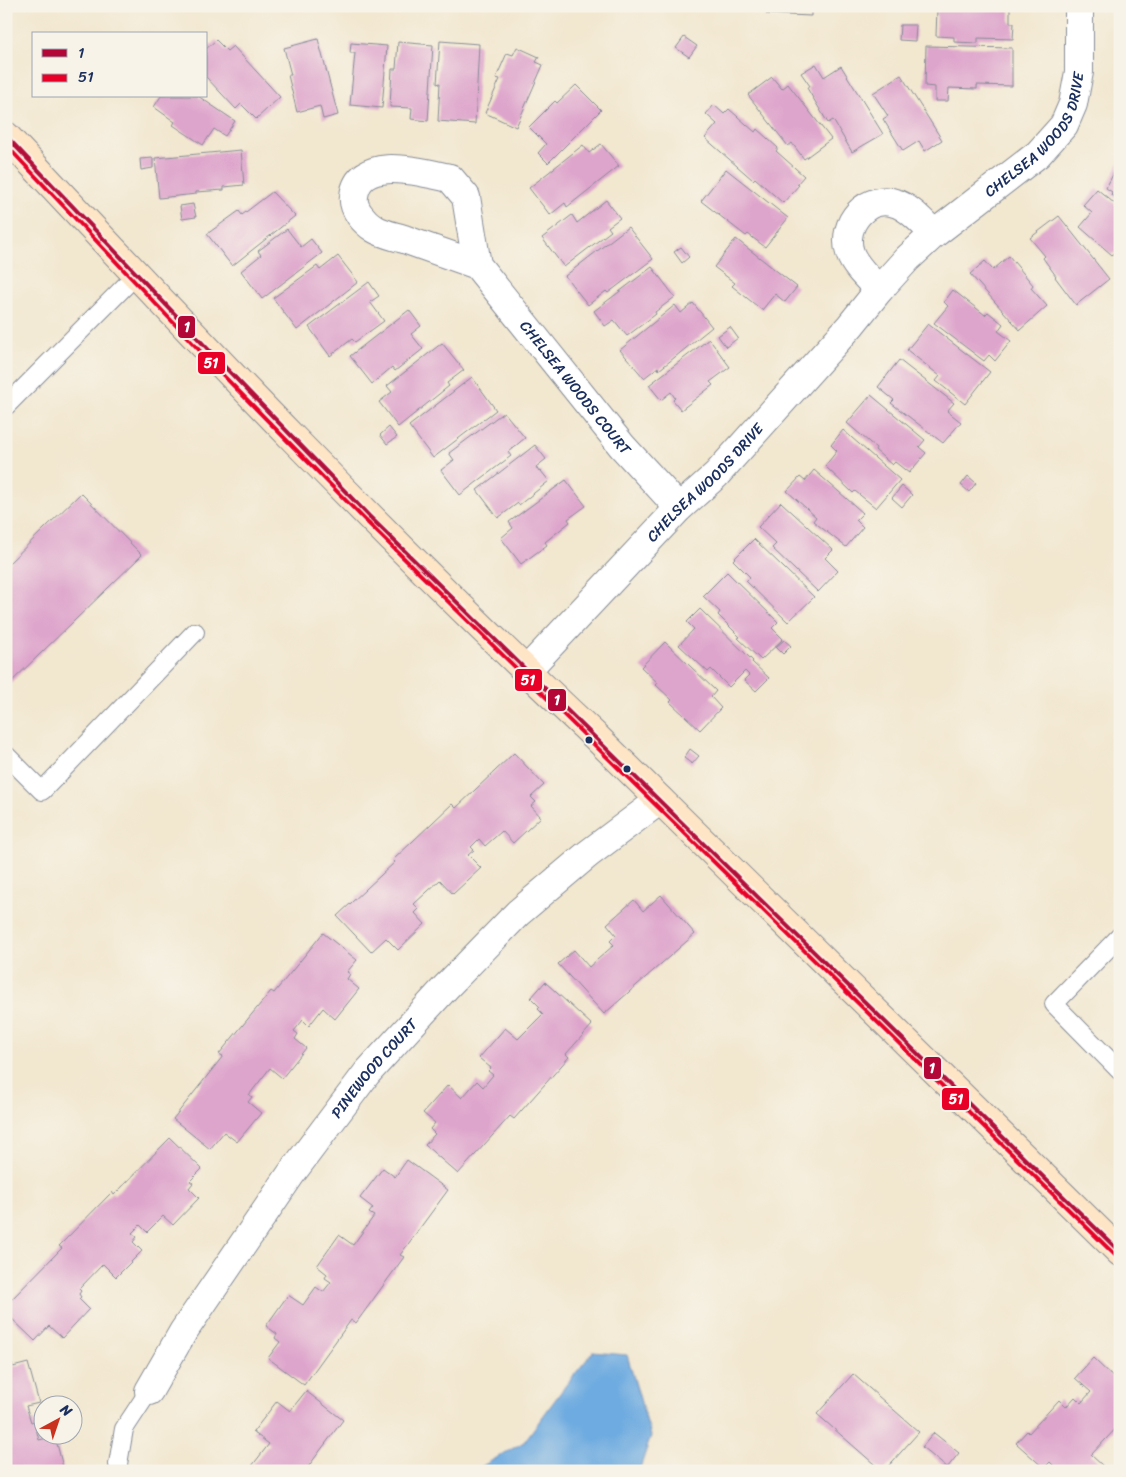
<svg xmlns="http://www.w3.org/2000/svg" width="1126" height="1477" viewBox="0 0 1126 1477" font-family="Sriracha,sans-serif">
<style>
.water{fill:#6eabe0;stroke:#446d9f}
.building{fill:#dea5cc}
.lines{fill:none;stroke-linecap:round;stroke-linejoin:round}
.lane-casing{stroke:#868b96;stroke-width:20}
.street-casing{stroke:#868b96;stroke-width:30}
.secondary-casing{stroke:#868b96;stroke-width:30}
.lane{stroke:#fff;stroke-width:18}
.street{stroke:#fff;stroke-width:28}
.secondary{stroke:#fde5c5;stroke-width:28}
.bus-1-casing{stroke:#f7f3e8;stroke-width:8}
.bus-2-casing{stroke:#f7f3e8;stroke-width:8}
.bus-1{stroke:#b30738;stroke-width:4}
.bus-2{stroke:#e80027;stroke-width:4}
.bus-dot{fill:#1b2f5e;stroke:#f7f3e8;stroke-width:2}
.labels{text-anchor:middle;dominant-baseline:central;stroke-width:4;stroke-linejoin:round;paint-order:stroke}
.street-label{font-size:15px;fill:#1b2f5e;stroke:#f7f3e8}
.line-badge{stroke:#f7f3e8;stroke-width:2}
.badge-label{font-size:14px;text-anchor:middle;font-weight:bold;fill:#fff}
</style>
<rect width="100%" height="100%" fill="#f7f3e8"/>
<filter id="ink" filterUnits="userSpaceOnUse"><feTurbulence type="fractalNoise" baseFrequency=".02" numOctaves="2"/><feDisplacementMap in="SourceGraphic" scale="10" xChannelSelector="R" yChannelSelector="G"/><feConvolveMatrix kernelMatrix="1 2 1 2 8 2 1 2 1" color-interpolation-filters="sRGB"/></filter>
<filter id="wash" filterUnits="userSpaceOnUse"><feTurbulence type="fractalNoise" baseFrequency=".0096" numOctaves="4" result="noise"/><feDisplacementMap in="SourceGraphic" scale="20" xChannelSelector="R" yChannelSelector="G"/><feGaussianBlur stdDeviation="1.12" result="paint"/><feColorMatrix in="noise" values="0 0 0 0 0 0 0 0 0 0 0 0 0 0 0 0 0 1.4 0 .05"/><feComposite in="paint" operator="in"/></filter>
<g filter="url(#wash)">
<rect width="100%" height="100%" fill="#f2e7cf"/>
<polygon class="water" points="593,1352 627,1355 651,1436 639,1471 474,1471 524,1442 566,1385"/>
<g id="blocks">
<g class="building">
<polygon points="767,6 811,6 811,16 766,14"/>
<polygon points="941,6 1010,6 1010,23 1014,23 1013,39 978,38 978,43 954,42 954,37 936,36 937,9 940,9"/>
<polygon points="900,25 916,25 915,41 899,40"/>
<polygon points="684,37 697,46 689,57 676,48"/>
<polygon points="318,39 338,115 323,119 320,106 297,112 288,75 291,75 284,48"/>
<polygon points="216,40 227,51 233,46 280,97 256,119 241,104 236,109 206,77 206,49"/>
<polygon points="440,41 479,44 475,124 438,121 440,83 437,84"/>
<polygon points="398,42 433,45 428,121 411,119 412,108 390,107 392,69 396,69"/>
<polygon points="351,43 387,46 382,108 350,105 355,53 350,53"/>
<polygon points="926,46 1012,48 1012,86 977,85 977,89 949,88 948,101 935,101 935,87 925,86"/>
<polygon points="517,47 539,57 536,62 543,65 516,127 485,113 500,79 496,78 507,53 513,55"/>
<polygon points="816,64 824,77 841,66 883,134 852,152 833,120 828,123 807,88 810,86 801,73"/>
<polygon points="901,75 942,140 925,151 919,141 903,151 883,119 888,116 873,93"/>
<polygon points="772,77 782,89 788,84 831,139 804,159 792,143 788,146 748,95"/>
<polygon points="576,85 601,110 548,163 538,153 546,144 529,127 555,101 557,103"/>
<polygon points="161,96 198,96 235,121 225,136 214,129 203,145 173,125 175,122 154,107"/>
<polygon points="714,105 724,114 729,109 755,132 757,129 778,148 776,151 804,176 797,184 799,185 783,203 755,178 753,180 705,138 717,124 706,114"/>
<polygon points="601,144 619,166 567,207 565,203 550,215 529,188 583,145 589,153"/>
<polygon points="241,150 244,185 224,187 224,190 196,192 196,194 159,198 155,158"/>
<polygon points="153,158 153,168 141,170 140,159"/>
<polygon points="1120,161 1120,200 1111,195 1112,192 1106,188"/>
<polygon points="726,169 788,218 765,247 748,234 746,236 701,201"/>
<polygon points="1097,189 1120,208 1120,257 1114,252 1112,255 1080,227 1092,213 1083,205"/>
<polygon points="272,192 295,216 232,266 207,234 239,211 242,215"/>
<polygon points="606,200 620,218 608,227 611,231 564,267 542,238 572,215 577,223"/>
<polygon points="193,204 196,217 182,219 180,206"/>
<polygon points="1059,216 1109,279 1076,305 1055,277 1056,276 1043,258 1045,256 1030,238"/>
<polygon points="628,227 653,259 608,293 606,291 588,305 565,276"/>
<polygon points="287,229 301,247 311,239 322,253 262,299 241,271 261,255 258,251"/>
<polygon points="736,239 797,287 785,302 775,294 762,310 732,286 735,283 714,267"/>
<polygon points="681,247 689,257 682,263 674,252"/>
<polygon points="338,256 358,282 297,330 273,298 317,266 320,270"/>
<polygon points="1009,256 1033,285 1031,288 1047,306 1020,330 970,274 985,261 993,270"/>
<polygon points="652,267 675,297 655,312 656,314 627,336 614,320 605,326 594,311"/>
<polygon points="369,282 379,296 370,302 384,321 355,342 352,339 330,356 309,327"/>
<polygon points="953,290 985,315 988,312 1003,324 998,331 1011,341 995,361 989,355 984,361 934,323 948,306 944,302"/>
<polygon points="693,303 712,327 659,370 658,367 644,378 620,350 675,305 681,313"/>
<polygon points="409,310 421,326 411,334 423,349 395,371 392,367 372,384 350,356"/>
<polygon points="928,324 990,372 965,404 936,381 940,376 907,350"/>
<polygon points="730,327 738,338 726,347 718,336"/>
<polygon points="709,339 730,367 710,382 713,385 681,410 673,400 675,398 671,392 661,400 649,385"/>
<polygon points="442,343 464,370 447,383 449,386 398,427 379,402 392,392 387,386"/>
<polygon points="899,360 954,403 947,411 961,422 943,443 891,403 894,400 878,387"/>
<polygon points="472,377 496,410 433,458 409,426"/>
<polygon points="871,395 925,440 919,447 926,453 909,473 895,462 892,465 875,450 876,448 847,423"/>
<polygon points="504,412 525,438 508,452 511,456 460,495 441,470 454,460 449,453"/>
<polygon points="389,427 397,437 387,444 380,435"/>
<polygon points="843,430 900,480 876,508 855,491 853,493 825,466 837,451 831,445"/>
<polygon points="535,445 546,459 536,467 539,472 541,471 549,481 519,505 518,503 498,518 477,490"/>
<polygon points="814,470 863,513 856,520 863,527 846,547 813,521 816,517 787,491 800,477 805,481"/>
<polygon points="968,476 976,483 969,492 961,485"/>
<polygon points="566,480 586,506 568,519 570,522 545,542 547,545 521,564 501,538 513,528 509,522"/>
<polygon points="902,486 912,495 902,507 892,498"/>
<polygon points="81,493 142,555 6,687 6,566"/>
<polygon points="781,502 833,550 825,558 838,571 818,592 772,548 776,544 758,527"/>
<polygon points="754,539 814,597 788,622 746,581 750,577 733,560"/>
<polygon points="727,572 778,622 772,628 783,639 761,660 738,638 740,637 718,615 720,612 703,596"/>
<polygon points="700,609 753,661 752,662 769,678 756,691 744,680 749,675 745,671 729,687 711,669 708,672 679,645 694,629 687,622"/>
<polygon points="784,640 791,646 783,654 776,647"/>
<polygon points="665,642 716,691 711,697 721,708 700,730 670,702 672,700 656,685 658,683 641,667"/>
<polygon points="690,749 699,756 692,764 684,758"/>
<polygon points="514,753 544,785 531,797 536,802 531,806 541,817 513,843 502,831 485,846 479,839 471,847 474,850 468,855 481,868 453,894 440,880 414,904 419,909 415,913 425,924 398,950 386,938 371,952 337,916 395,862 393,860 452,804 456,808"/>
<polygon points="661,895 695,934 604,1014 558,964 574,950 589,967 614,945 610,941 616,935 607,924 634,900 643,911"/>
<polygon points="323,933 357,960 347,972 350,974 347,979 359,989 335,1019 323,1008 309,1026 303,1020 294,1031 298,1034 295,1039 306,1048 282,1078 270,1068 249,1095 252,1097 248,1102 261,1113 237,1142 224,1132 210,1149 173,1119 223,1056 219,1054 271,991 274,993"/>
<polygon points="545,982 592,1025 566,1054 569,1057 514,1119 510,1116 458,1174 425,1145 435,1134 430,1129 435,1123 423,1113 448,1085 462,1098 477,1081 483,1087 493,1075 488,1071 491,1068 479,1058 505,1028 518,1039 543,1014 538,1009 540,1007 531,998"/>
<polygon points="170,1138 202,1169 190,1181 193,1183 189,1188 199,1198 173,1225 163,1216 147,1232 140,1225 132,1233 137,1237 133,1242 142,1251 116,1277 103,1264 79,1289 81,1291 79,1294 81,1297 79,1299 89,1309 62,1338 49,1326 35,1341 6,1313 6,1305 62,1248 59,1246 112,1192 114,1195"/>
<polygon points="407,1160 448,1190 400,1255 404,1257 356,1323 351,1320 304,1385 268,1358 280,1342 275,1338 277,1334 266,1326 288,1295 303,1305 316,1287 323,1292 331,1282 325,1278 327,1274 317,1266 339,1235 353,1245 374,1216 369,1213 373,1208 360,1198 383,1168 395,1177"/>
<polygon points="6,1345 13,1367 28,1363 39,1403 26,1406 31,1422 34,1421 39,1440 55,1436 64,1471 6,1471"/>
<polygon points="1093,1358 1120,1384 1120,1409 1116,1413 1120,1416 1120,1424 1091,1455 1103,1466 1099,1471 1059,1471 1050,1462 1044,1468 1016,1443 1027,1431 1029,1433 1059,1400 1066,1407 1075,1397 1081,1403 1091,1392 1075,1378"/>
<polygon points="853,1374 919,1432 884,1471 882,1471 817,1414"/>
<polygon points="306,1391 343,1420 305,1471 248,1471 269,1444 253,1432 277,1401 290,1411"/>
<polygon points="934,1433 959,1453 947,1468 922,1447"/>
</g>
</g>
</g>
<g filter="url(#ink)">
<use href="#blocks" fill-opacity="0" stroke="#868b96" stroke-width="1"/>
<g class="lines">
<g class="lane-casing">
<g id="lane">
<polyline points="6,406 136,275"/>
<polyline points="6,755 42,791 195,632"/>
<polyline points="1120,936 1054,1004 1120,1071"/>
<polyline points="119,1471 118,1464 124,1429 149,1391"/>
</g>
</g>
<g class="street-casing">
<g id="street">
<path id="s1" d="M477,265C453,256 428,248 404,239C395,236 383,234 375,229C364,222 352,209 354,196C359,153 424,173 450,178L466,197L477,265L622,446L679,508"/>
<path d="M879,290C869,279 855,267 850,253C840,224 868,192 898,204C912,210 923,223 934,234"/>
<path id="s2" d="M526,671L679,508L716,475L850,326L879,290L907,259L934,234L1038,154L1064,125L1073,104L1079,72V6"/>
<path id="s3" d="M149,1391L183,1332L291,1174L367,1073L446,987L518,913L588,854L660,800"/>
</g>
</g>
<g class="secondary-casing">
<path id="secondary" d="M6,136C198,341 390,544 595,736L1120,1252"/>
</g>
<use href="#lane" class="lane"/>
<use href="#street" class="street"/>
<use href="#secondary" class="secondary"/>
<g class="bus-1-casing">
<polyline id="bus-1" points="6,136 223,365 369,516 1120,1252"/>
</g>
<g class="bus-2-casing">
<polyline id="bus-2" points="6,145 218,370 365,520 1116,1256"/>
</g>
<use href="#bus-1" class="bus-1"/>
<use href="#bus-2" class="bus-2"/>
</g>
</g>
<g class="bus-dot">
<circle cx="589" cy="740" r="4.5"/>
<circle cx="627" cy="769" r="4.5"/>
</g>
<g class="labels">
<g class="street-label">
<text stroke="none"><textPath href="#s2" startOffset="744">CHELSEA WOODS DRIVE</textPath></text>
<text stroke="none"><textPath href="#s1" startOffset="511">CHELSEA WOODS COURT</textPath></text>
<text stroke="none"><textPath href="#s2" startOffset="260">CHELSEA WOODS DRIVE</textPath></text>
<text stroke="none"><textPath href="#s3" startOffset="394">PINEWOOD COURT</textPath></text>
</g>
</g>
<g class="line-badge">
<rect x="177" y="315" width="19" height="24" rx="5" fill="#b30738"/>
<rect x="197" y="351" width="29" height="24" rx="5" fill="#e80027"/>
<rect x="514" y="668" width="29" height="24" rx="5" fill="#e80027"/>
<rect x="547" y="688" width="20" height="24" rx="5" fill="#b30738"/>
<rect x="923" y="1056" width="19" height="24" rx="5" fill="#b30738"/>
<rect x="941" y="1087" width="29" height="24" rx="5" fill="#e80027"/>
</g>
<g class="badge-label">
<text x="187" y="332">1</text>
<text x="211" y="368">51</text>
<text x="528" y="685">51</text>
<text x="557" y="705">1</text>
<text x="932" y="1073">1</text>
<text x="956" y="1104">51</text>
</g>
<rect width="1126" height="1477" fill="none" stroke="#f7f3e8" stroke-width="25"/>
<rect x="32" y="32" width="175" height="65" fill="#f7f3e8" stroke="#9fa5b1"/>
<rect x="42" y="49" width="25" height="8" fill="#b30738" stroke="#9fa5b1"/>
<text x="78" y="58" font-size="15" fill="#1b2f5e">1</text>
<rect x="42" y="74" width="25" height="8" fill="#e80027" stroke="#9fa5b1"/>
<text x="78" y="82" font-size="15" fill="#1b2f5e">51</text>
<g transform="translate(58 1420) rotate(40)"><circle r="24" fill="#f7f3e8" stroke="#9fa5b1"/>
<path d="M0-4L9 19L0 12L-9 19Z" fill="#c8321e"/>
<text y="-8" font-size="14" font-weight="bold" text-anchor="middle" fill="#1b2f5e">N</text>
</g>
</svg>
